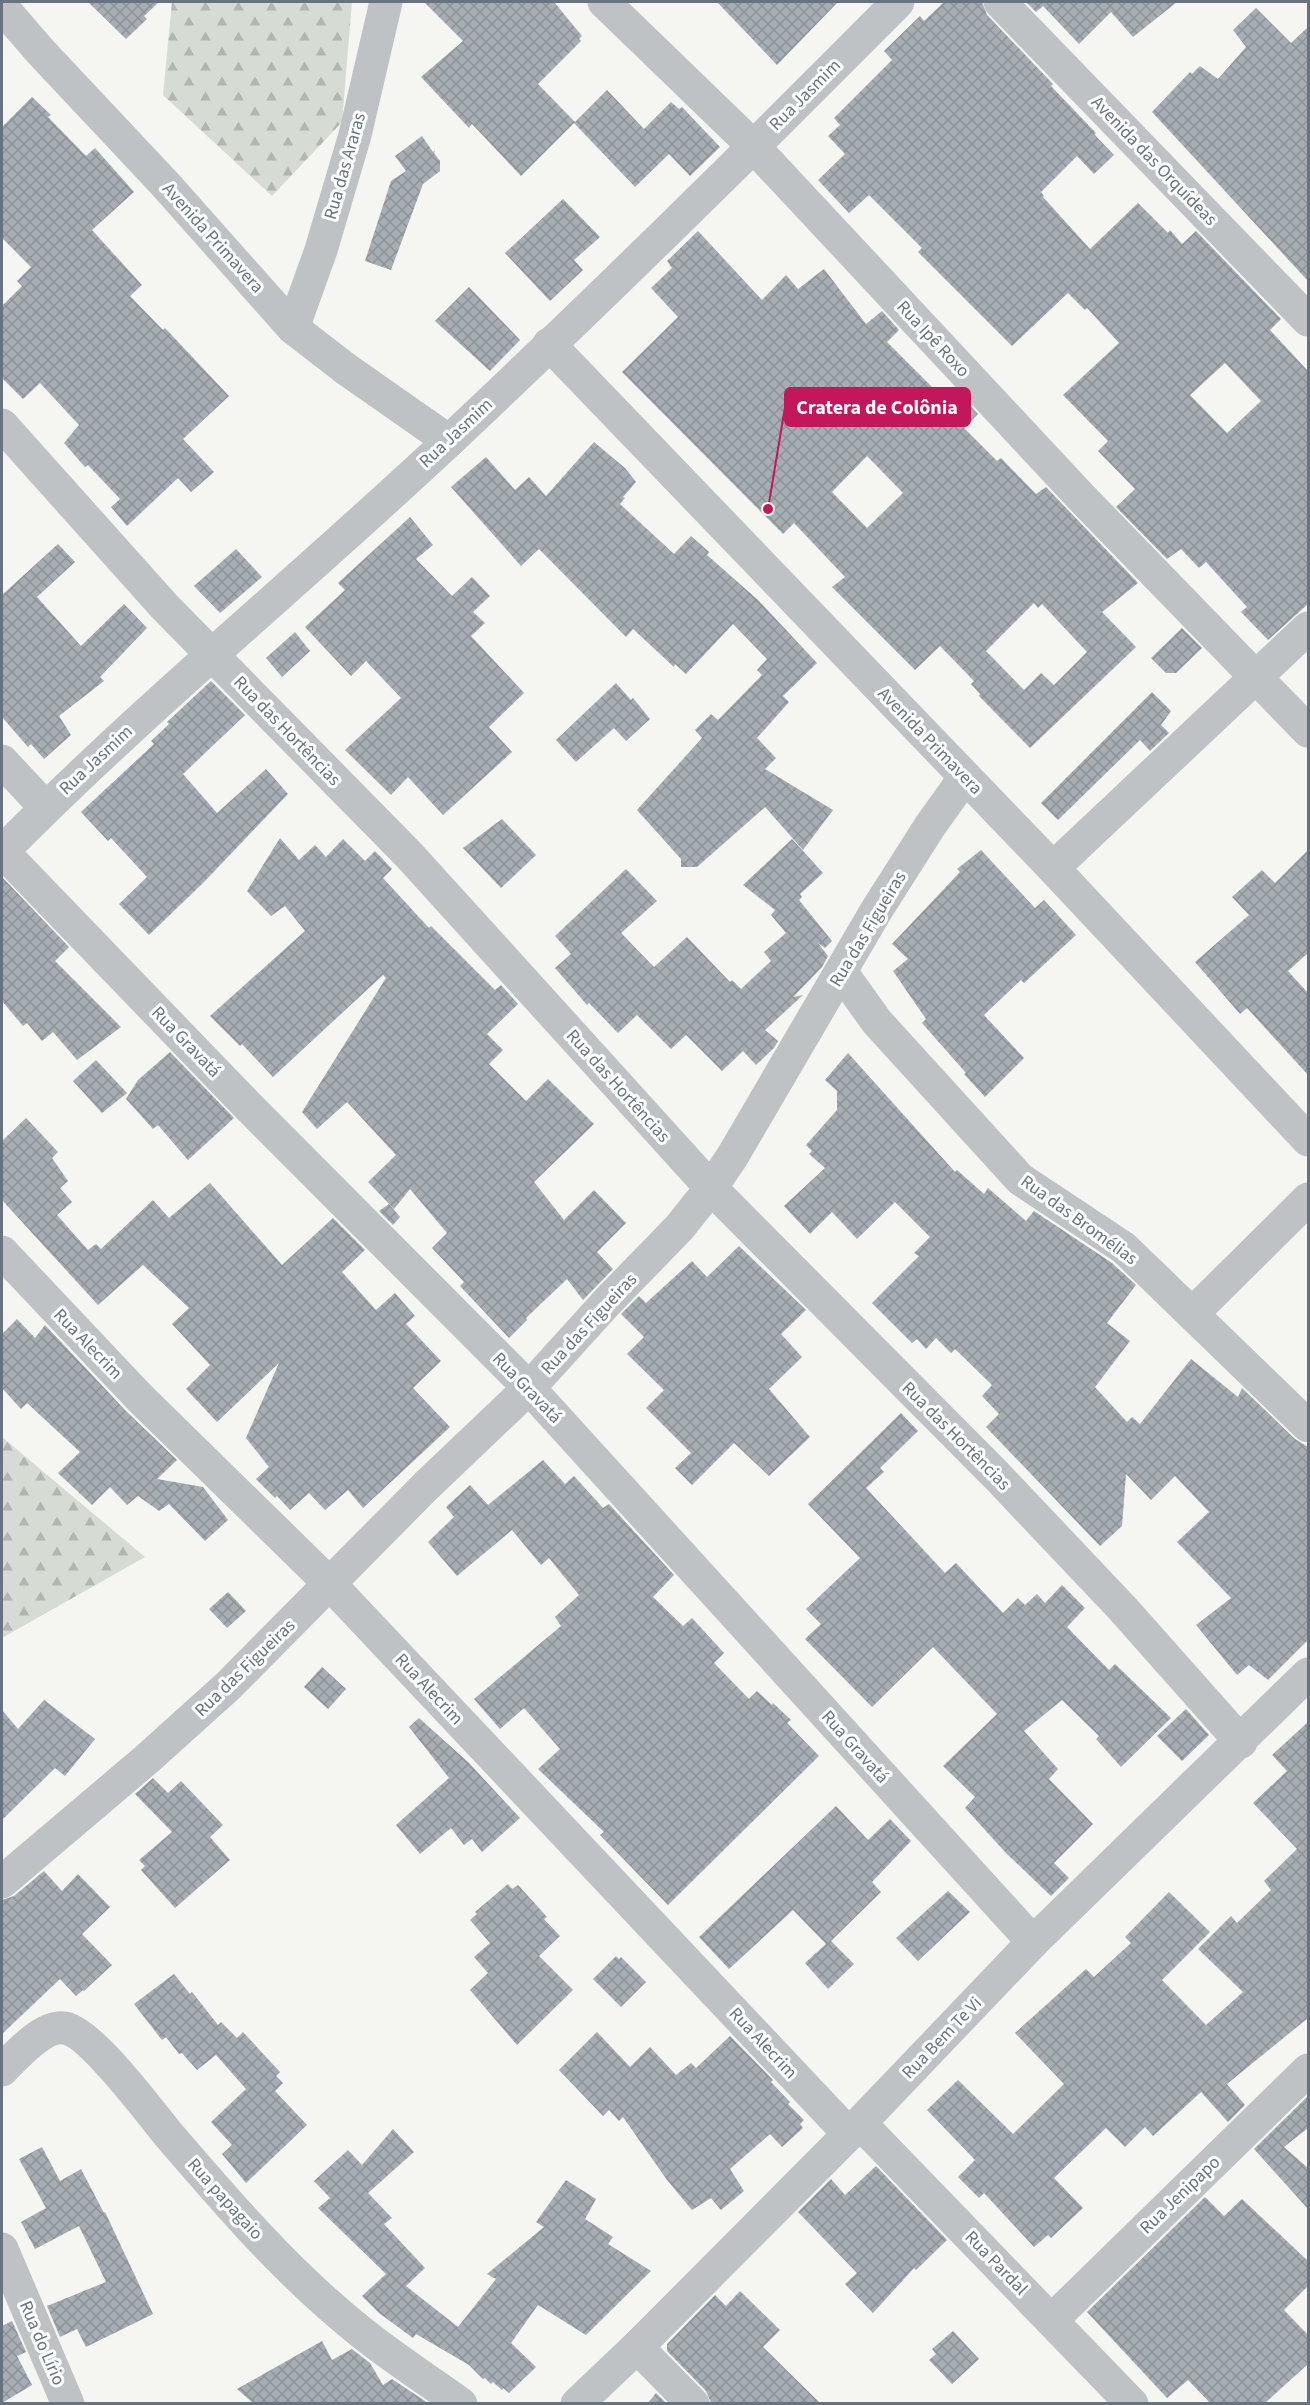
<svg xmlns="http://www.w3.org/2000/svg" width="1310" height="2405" viewBox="0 0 1310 2405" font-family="'Source Sans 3',sans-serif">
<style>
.forest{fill:url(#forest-firs)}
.building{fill:url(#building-cross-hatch);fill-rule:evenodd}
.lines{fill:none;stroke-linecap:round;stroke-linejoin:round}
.minor{stroke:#bec2c5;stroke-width:33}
.tertiary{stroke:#bec2c5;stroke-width:33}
.labels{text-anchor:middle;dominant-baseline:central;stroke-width:6;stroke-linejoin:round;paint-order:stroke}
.street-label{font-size:18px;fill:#67747f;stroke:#fff}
.leader{fill:none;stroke:#c2185b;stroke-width:2}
.callout-dot{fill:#c2185b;stroke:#fff;stroke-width:2}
.callout{fill:#c2185b;stroke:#c2185b;stroke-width:2}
.callout-label{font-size:20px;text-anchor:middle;font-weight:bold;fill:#fff}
</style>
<defs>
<pattern id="forest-firs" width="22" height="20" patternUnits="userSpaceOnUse" patternTransform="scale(1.5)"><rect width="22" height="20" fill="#d6dbd3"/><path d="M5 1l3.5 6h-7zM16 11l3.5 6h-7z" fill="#b1b6b0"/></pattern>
<pattern id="building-cross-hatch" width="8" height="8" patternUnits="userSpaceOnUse" patternTransform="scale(1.5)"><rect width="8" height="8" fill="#a7aeb3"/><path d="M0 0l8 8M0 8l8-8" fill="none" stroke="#8c9297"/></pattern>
</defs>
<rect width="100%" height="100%" fill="#f5f5f1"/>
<g class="forest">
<polygon points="172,2 352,2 342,122 272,196 163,95"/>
<polygon points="2,1437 145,1557 2,1638"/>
</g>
<g class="building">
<polygon points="88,2 159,2 144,16 147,19 126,39"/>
<polygon points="424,2 554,2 582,36 579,39 581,41 538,84 575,122 607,90 644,129 671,102 679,109 682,107 720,147 690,176 669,154 635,187 574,123 521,176 472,124 469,128 421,77 463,41"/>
<polygon points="717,2 838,2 777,65"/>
<path d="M944,2H982L987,15L1053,84L1051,86L1096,133L1094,134L1114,155L1094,174L1077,156L1041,192L1044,196L1043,197L1090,249L1138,203L1168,233L1170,230L1182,244L1196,231L1281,319L1270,330L1308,371V604L1268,640L1241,612L1247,607L1206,562L1199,568L1181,549L1167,559L1116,507L1135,489L1098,451L1108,441L1063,395L1119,343L1087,308L1085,310L1068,293L1012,346L918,252L922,248L869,195L849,213L818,180L845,154L828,136L840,125L834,118L892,60L884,51L920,16L924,21ZM1225,363L1261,401L1227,433L1190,395Z"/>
<polygon points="1026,2 1177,2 1133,37 1111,12 1079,44 1043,6 1036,12"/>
<polygon points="1256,8 1291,43 1308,27 1308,281 1152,112 1190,72 1192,74 1200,66 1218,79 1246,47 1233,30"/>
<polygon points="32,97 51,115 48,117 86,156 95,148 134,192 92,230 142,285 130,296 163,330 165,328 229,396 183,439 214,472 191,492 178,478 127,526 111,507 120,499 88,465 85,467 64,443 79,425 40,383 23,399 2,378 2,306 22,286 17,281 31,267 2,238 2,127"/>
<polygon points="422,136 433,152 435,150 434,153 440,161 440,171 423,184 391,270 365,261 391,181 406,171 395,156"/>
<polygon points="563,199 600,237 574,260 583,270 550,301 505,253"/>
<path d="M698,231L762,300L786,275L798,289L824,269L866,324L882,311L899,330L887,342L949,404L959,394L978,414L964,428L997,461L1001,458L1036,494L1046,487L1138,583L1102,612L1136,647L1030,748L979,696L980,694L971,684L974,681L940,646L915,670L832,587L845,577L794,523L783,534L622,372L678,317L651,288L672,268L667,261ZM867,456L903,493L867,528L832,492ZM1034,603L1038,608L1042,604L1087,652L1054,685L1041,673L1024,690L986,651Z"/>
<polygon points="469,287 520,340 490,371 435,321"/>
<polygon points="594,442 625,468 636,482 623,497 625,498 620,504 674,554 691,536 709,552 707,555 758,600 817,663 783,696 789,702 757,738 776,758 765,769 833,810 803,850 765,807 697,867 681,867 681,859 637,810 702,738 695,730 711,714 718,720 762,675 757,670 767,659 733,624 686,674 675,664 674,667 633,629 626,637 539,549 521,566 451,487 486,457 515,490 529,477 546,496"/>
<polygon points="410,517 433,545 416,559 452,596 472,577 490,596 473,612 485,623 471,636 524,693 489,727 512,752 443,815 408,777 391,795 345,750 401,698 366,661 351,676 305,627 345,590 338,583"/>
<polygon points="58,544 75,562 37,597 81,646 124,604 147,628 100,677 104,681 59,716 71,735 44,759 31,744 28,747 2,717 2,595"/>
<polygon points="236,549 262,577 220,613 194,586"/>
<polygon points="1182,628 1202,648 1176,673 1166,673 1151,658"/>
<polygon points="295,632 310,651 282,677 266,658"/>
<polygon points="211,681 245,715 183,774 217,813 266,769 288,794 204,882 149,935 119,904 147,877 111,838 108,841 81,812 154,744 151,741 169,724 167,722"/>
<polygon points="616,683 631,700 633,698 650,719 626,741 614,728 576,762 556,740"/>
<polygon points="1152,692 1171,711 1161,725 1169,733 1150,751 1140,740 1058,820 1041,803"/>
<polygon points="502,819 536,855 501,888 463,848"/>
<polygon points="280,838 299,860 315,845 326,857 343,839 365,861 375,851 392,869 383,878 429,928 431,926 495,990 501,985 518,1004 487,1034 503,1050 489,1064 526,1101 548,1079 594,1124 534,1182 564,1220 594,1190 626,1223 597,1252 613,1269 583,1300 567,1279 526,1318 527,1320 509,1338 460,1286 464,1282 432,1248 447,1233 410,1189 394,1209 368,1182 396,1155 347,1102 317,1129 302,1112 386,978 383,975 273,1077 242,1044 240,1046 210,1016 305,931 285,906 271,916 247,891"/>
<polygon points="792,839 823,873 800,894 802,897 799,900 832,941 825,948 818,943 828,956 822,967 793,997 803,995 765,1030 778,1041 774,1048 756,1065 743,1051 722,1071 686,1035 671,1049 637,1015 618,1033 589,1003 587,1005 555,968 571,954 555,936 626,869 657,901 621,933 654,967 687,937 730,982 732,980 741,989 771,961 764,952 786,933 771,915 775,910 743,885"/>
<polygon points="981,850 1035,908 1044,900 1076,935 1024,983 1021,980 984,1015 1024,1058 985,1097 964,1074 966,1073 922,1023 926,1019 893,971 908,959 892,944 960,872 957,869"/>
<polygon points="1308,850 1308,953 1288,971 1308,993 1308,1075 1247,1008 1240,1014 1195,962 1249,915 1232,897 1262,870 1275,883"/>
<polygon points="2,877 69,947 55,961 121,1027 77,1060 53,1032 42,1041 27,1023 23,1026 2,1001"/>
<polygon points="170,1052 234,1118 188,1160 158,1125 153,1129 126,1099 138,1080"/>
<polygon points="848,1053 955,1172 957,1170 984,1194 988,1188 1026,1221 1034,1211 1112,1263 1136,1285 1107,1323 1130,1341 1095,1387 1127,1422 1132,1417 1140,1424 1191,1359 1238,1397 1242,1388 1295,1439 1308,1447 1308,1640 1268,1680 1249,1665 1237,1675 1196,1625 1231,1598 1177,1542 1209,1512 1175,1476 1151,1500 1126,1474 1122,1526 1100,1546 986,1427 999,1414 982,1396 992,1385 955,1349 951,1353 936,1338 926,1349 917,1339 912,1343 872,1303 919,1256 914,1253 930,1237 895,1202 857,1239 832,1212 810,1234 784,1206 825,1168 809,1154 812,1151 806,1145 837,1110 837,1091 825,1080"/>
<polygon points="96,1060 127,1093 102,1113 73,1081"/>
<polygon points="26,1118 58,1152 52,1158 68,1181 60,1188 72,1202 57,1215 88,1250 96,1244 101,1249 153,1200 169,1218 210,1183 282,1265 333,1218 365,1250 342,1272 376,1310 395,1293 415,1316 406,1324 441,1361 413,1388 450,1427 363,1508 348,1490 325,1510 309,1493 290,1510 277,1496 275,1498 256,1479 269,1467 246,1438 279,1363 217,1422 186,1389 210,1365 172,1324 189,1308 143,1265 98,1305 2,1200 2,1141"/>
<polygon points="389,1204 400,1217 393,1225 379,1211"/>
<polygon points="739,1246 806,1310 781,1334 802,1357 769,1389 810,1437 769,1476 734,1443 692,1485 675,1468 691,1453 646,1408 664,1390 627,1354 644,1337 621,1314 639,1296 646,1303 692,1261 707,1277"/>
<polygon points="17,1319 35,1338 45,1325 126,1411 177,1460 157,1479 203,1487 228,1520 205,1541 169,1504 159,1511 138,1496 127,1505 110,1487 92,1505 58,1473 80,1452 27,1403 21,1409 2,1388 2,1334"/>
<polygon points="901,1413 918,1431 880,1468 884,1472 866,1488 945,1573 956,1563 1003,1613 1018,1598 1025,1605 1037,1594 1045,1603 1062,1585 1085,1608 1067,1627 1109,1670 1115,1664 1171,1718 1121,1767 1096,1739 1099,1736 1062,1700 1024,1731 1058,1769 1049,1779 1093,1824 1054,1863 1069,1878 1051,1896 1006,1853 965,1808 975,1797 943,1766 997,1714 933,1647 872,1707 805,1639 821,1624 806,1609 860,1558 808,1504"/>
<polygon points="543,1460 565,1484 574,1476 603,1508 609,1504 674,1575 653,1597 683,1626 692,1618 724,1653 714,1663 749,1699 757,1691 772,1705 773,1703 791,1720 787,1723 819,1756 668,1905 600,1835 604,1832 538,1769 560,1749 524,1708 500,1729 474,1699 561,1626 555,1617 579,1595 549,1558 541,1565 512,1530 457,1576 428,1542 454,1517 446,1507 470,1485 488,1505"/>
<polygon points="228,1592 246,1611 227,1628 209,1609"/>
<polygon points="322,1667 346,1689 328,1709 304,1687"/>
<polygon points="44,1700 95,1739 65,1776 55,1768 2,1820 2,1710 18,1729"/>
<polygon points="1186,1709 1209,1735 1182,1761 1157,1736"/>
<polygon points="419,1718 468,1762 520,1818 482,1852 472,1839 464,1845 451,1828 420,1854 396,1825 449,1778 409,1727"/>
<polygon points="1308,1722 1308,2018 1227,2084 1245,2105 1228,2122 1201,2092 1153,2136 1145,2127 1125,2147 1106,2128 1054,2178 1083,2208 1051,2238 1048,2235 1034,2247 984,2193 979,2198 958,2177 975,2160 927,2110 958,2080 1013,2134 1064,2084 1015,2033 1086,1969 1094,1977 1131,1943 1125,1937 1169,1892 1210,1932 1162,1980 1206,2025 1243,1992 1198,1949 1231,1916 1237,1923 1271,1890 1264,1881 1297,1849 1253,1803 1287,1771 1272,1755"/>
<polygon points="153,1778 168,1793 181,1781 223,1825 210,1837 230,1860 175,1908 141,1870 145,1866 139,1860 172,1832 135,1794"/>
<polygon points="836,1806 868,1840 890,1819 911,1841 872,1882 881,1892 831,1941 854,1964 828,1989 805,1963 826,1944 793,1910 729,1969 699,1937"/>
<polygon points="44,1871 62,1891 78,1874 110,1907 82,1934 112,1965 84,1991 83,1990 76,1996 60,1979 2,2034 2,1900 14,1896"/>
<polygon points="508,1884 512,1889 518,1885 547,1917 544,1919 560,1936 539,1956 573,1990 517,2045 470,1990 488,1973 474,1957 490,1943 470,1920 477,1914 475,1912"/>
<polygon points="948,1891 970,1912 918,1961 896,1938"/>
<polygon points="616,1956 619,1959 621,1957 646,1982 621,2007 593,1979"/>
<polygon points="174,1974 190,1994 192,1992 218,2025 221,2022 237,2038 243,2032 280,2072 276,2076 283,2083 275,2091 307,2125 246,2183 222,2154 232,2145 211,2122 246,2089 216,2055 197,2070 182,2053 179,2054 166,2037 162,2040 134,2004"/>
<polygon points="597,2032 630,2067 650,2047 676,2075 691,2063 696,2068 730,2036 773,2080 771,2082 790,2102 788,2104 804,2120 800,2124 803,2128 782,2147 770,2134 730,2169 744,2191 721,2210 711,2198 692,2210 667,2180 623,2117 619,2121 609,2110 603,2116 559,2070"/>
<polygon points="1308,2096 1308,2128 1284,2147 1308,2168 1308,2209 1254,2149"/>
<polygon points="393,2129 414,2152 368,2193 392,2218 384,2224 425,2268 406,2286 458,2327 496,2279 487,2274 544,2227 536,2222 566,2180 596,2199 585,2219 613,2237 608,2244 651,2271 586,2335 538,2305 511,2343 536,2367 509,2393 503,2388 502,2390 493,2382 491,2384 485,2378 483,2379 469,2365 416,2334 413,2338 379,2313 362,2296 386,2274 318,2208 330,2198 314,2181 348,2150 362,2165"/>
<polygon points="42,2147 60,2181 81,2169 104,2213 105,2212 153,2314 86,2347 77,2329 60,2337 47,2306 106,2282 79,2226 35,2249 21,2222 46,2208 19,2159"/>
<polygon points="876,2166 947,2240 916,2270 914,2268 873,2313 845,2284 857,2273 798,2212 831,2179 845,2195"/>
<polygon points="1205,2197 1224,2216 1242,2199 1308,2261 1308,2286 1284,2310 1308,2335 1308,2364 1265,2403 1210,2403 1188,2380 1167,2398 1087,2312"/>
<polygon points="740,2291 780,2330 763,2347 820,2403 711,2403 706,2391 667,2351 667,2344 715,2295 726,2306"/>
<polygon points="12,2321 26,2352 17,2356 32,2385 2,2403 2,2326"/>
<polygon points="953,2331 979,2359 952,2384 929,2360 936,2354 932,2349"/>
<polygon points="322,2341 332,2360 352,2349 370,2363 383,2385 392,2379 428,2403 253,2403 237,2389"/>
<polygon points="656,2393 666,2403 648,2403"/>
</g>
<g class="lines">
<g class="minor">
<polyline points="604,2 754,147 1080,496 1308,731"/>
<polyline points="2,7 41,52 165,184 293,328 346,369 449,441"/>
<polyline points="293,328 321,250 355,135 386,2"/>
<polyline points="549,344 1053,868 1308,1140"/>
<polyline points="2,425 164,606 409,855 711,1188 997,1476 1123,1609 1241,1742"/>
<polyline points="2,761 45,807"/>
<polyline points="2,851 247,1105 529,1388 1033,1942"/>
<path d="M2,852C144,708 302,579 450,440C602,297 751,150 898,2"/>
<polyline points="1053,868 1308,628"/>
<polyline points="842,973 877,1022 1020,1179 1124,1248 1308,1426"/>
<polyline points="2,1252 140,1398 330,1584 849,2134"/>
<polyline points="1192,1314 1308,1199"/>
<polyline points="2,1882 147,1759 228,1686 426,1486 529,1388 608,1301 679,1228 711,1188 732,1157 876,911 930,826 965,777"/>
<path d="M2,2070C16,2056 43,2025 64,2028C90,2031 150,2112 168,2134C228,2204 289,2275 361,2332C393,2358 428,2380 461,2404"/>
<polyline points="860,2123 1132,2404"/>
<polyline points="2,2249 68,2404"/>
<polyline points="1052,2320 1308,2070"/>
<polyline points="637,2347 693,2404"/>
<polyline points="577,2404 637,2347 860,2123 1033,1942 1308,1674"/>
</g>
<polyline class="tertiary" points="1000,2 1308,320"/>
</g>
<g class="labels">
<g class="street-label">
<text transform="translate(805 95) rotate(-45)">Rua Jasmim</text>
<text transform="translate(1154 161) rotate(46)">Avenida das Orquídeas</text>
<text transform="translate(345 166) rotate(-74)">Rua das Araras</text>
<text transform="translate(213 238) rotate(48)">Avenida Primavera</text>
<text transform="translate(933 339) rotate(47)">Rua Ipê Roxo</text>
<text transform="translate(456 433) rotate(-43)">Rua Jasmim</text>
<text transform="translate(287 731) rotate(46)">Rua das Hortências</text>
<text transform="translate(930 741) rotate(46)">Avenida Primavera</text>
<text transform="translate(96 760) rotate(-43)">Rua Jasmim</text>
<text transform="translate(868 929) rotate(-59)">Rua das Figueiras</text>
<text transform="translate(186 1042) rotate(46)">Rua Gravatá</text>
<text transform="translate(618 1086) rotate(48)">Rua das Hortências</text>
<text transform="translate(1079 1220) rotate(36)">Rua das Bromélias</text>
<text transform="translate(589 1324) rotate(-47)">Rua das Figueiras</text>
<text transform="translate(88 1344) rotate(46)">Rua Alecrim</text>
<text transform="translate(527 1388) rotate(46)">Rua Gravatá</text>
<text transform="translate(956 1436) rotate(45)">Rua das Hortências</text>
<text transform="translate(245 1668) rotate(-44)">Rua das Figueiras</text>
<text transform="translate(429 1689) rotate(47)">Rua Alecrim</text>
<text transform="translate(855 1747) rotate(48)">Rua Gravatá</text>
<text transform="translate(942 2038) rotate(-46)">Rua Bem Te Vi</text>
<text transform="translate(763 2043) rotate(47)">Rua Alecrim</text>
<text transform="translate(1180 2195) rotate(-44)">Rua Jenipapo</text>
<text transform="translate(225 2199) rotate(48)">Rua papagaio</text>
<text transform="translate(996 2263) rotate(46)">Rua Pardal</text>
<text transform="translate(42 2343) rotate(67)">Rua do Lírio</text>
</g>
</g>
<path class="leader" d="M768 509L785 407"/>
<circle class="callout-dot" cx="768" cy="509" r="6"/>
<rect class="callout" x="785" y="388" width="185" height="38" rx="6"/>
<g class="callout-label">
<text x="877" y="414">Cratera de Colônia</text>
</g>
<rect width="1310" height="2405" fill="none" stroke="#67747f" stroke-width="6"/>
</svg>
